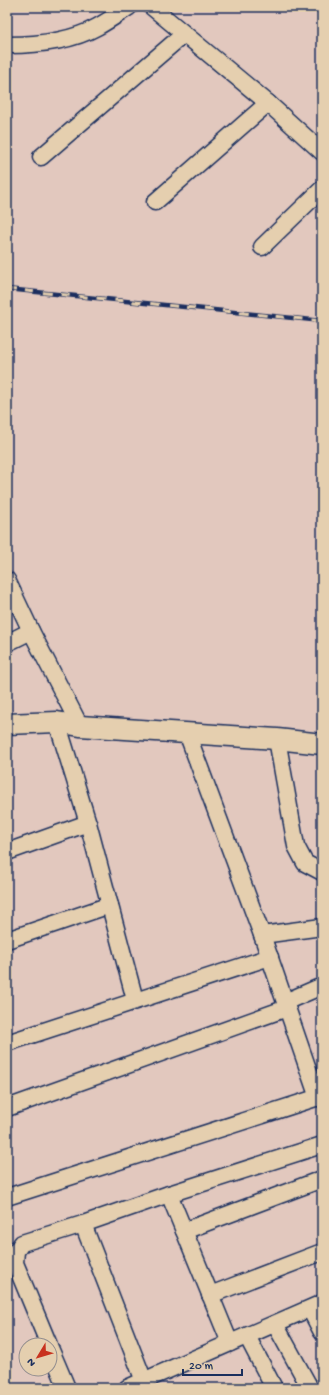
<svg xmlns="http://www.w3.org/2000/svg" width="329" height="1395" viewBox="0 0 329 1395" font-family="'Gochi Hand',sans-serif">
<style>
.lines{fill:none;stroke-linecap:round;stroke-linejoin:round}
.minor-casing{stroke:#1b2f5e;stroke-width:19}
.tertiary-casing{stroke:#1b2f5e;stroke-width:23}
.minor{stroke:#e5cfaf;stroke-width:16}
.tertiary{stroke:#e5cfaf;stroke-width:20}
.rail-casing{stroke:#1b2f5e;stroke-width:4.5}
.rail{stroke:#e5cfaf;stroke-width:3;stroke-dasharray:9;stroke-linecap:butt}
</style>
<rect width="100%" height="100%" fill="#e2c8be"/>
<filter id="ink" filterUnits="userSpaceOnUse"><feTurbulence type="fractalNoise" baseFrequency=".025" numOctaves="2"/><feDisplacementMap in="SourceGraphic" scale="8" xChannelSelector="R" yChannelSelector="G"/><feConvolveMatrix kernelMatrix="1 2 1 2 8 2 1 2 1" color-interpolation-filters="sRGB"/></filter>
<g filter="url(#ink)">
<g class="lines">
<g class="minor-casing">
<g id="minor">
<polyline points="152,7 268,103 322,152"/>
<path d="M7,45C37,45 70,42 97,27C108,21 118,14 129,7"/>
<polyline points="41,157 184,34"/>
<polyline points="155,202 268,103"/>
<polyline points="262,247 322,189"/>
<polyline points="7,580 31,631 80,726"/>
<polyline points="7,643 31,631"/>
<polyline points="57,722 88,823 135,1000"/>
<polyline points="187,733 262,935 318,1098"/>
<polyline points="277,739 296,846 305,863 322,872"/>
<polyline points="7,852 88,823"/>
<polyline points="262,935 322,927"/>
<polyline points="7,940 110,905"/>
<polyline points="285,1002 322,986"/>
<polyline points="7,1043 270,957"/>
<polyline points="7,1108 287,1008"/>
<polyline points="169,1194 230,1343"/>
<polyline points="7,1197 322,1096"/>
<polyline points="83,1224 144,1381"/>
<polyline points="184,1231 322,1179"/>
<polyline points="210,1295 322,1252"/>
<polyline points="310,1309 322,1332"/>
<polyline points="275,1324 310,1388"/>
<polyline points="247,1336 274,1388"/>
<polyline points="49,1345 15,1263 16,1251 22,1243 83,1224 169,1194 322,1145"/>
<polyline points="50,1348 67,1388"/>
<polyline points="127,1388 322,1303"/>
</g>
</g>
<g class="tertiary-casing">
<polyline id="tertiary" points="7,724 57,722 80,726 277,739 322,744"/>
</g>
<use href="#minor" class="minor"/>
<use href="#tertiary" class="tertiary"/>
<g class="rail-casing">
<polyline id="rail" points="7,289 322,321"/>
</g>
<use href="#rail" class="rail"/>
</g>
</g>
<rect width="329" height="1395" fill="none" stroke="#e5cfaf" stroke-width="24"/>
<rect x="12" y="12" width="305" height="1371" fill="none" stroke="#1b2f5e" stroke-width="1.5" filter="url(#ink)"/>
<g transform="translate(38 1357) rotate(232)"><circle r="19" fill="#e5cfaf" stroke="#948f8f"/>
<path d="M0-3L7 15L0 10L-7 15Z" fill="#c8321e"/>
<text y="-6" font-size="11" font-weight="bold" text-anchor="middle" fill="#1b2f5e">N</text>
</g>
<path d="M183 1369v6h59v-6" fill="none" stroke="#1b2f5e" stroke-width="2"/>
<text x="189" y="1369" font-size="12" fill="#1b2f5e" stroke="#e5cfaf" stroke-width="3" paint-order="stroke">20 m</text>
</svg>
